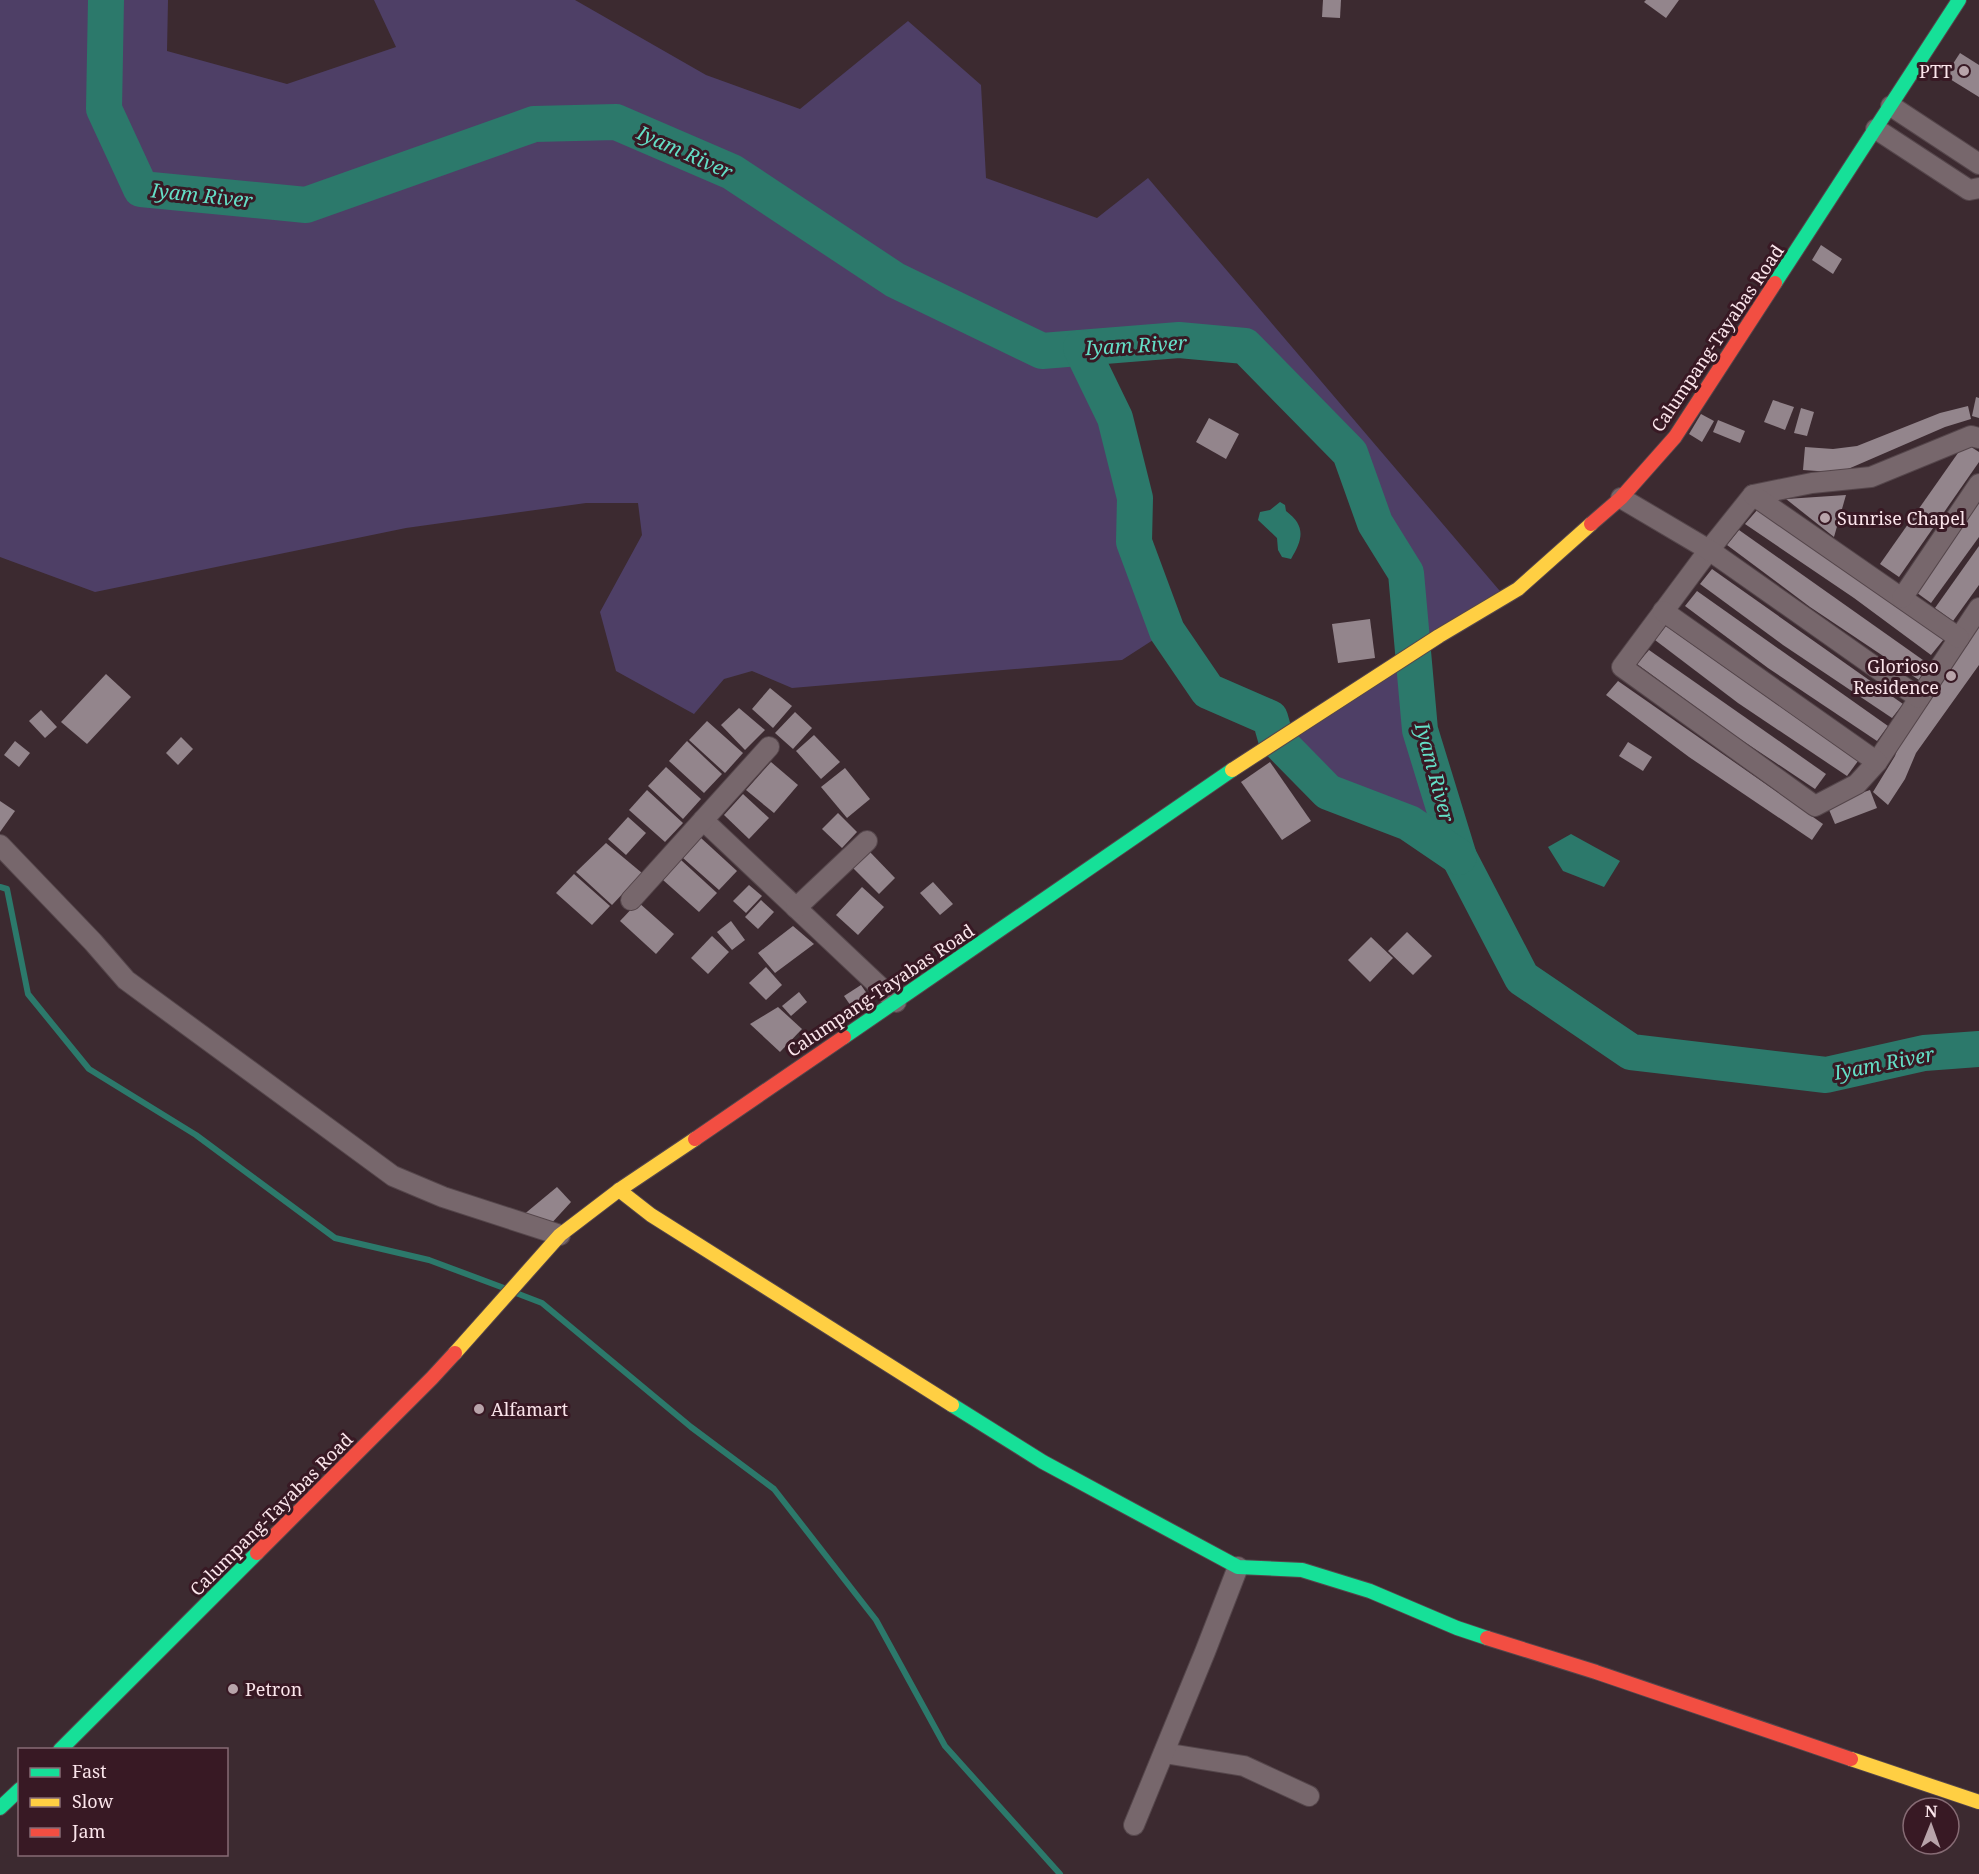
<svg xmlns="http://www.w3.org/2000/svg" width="1979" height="1874" viewBox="0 0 1979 1874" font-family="'Noto Serif',serif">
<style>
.green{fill:#4e3f66}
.water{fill:#2c796b}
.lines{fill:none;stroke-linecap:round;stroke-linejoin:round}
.stream{stroke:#2c796b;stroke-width:6}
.river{stroke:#2c796b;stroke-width:36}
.building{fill:#93858c}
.street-casing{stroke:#55464b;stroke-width:22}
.fast-casing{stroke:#55464b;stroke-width:16}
.slow-casing{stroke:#55464b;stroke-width:16}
.jam-casing{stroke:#55464b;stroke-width:16}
.street{stroke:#77676c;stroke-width:20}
.fast{stroke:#16e098;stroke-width:14}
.slow{stroke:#ffcf43;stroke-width:14}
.jam{stroke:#f24e42;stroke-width:14}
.poi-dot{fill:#b8a4aa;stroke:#381924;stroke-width:2}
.labels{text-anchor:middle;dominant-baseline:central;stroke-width:6;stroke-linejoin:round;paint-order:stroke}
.poi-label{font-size:18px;fill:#fbe5eb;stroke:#381924;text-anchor:start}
.street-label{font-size:18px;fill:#fbe5eb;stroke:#381924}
.water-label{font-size:20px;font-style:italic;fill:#64dec6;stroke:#381924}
</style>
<rect width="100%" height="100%" fill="#3c2a30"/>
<polygon class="green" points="0,0 168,0 167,51 287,84 396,47 374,0 575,0 706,75 800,109 908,21 981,85 986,178 1097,218 1148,178 1505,597 1413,652 1420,730 1459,857 1409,823 1328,792 1276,739 1413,652 1406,573 1375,523 1350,453 1245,346 1179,340 1081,348 1115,418 1135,498 1134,542 1167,631 1122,660 792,688 752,671 724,679 694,714 616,671 600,612 642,535 638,503 586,503 406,528 95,592 0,557"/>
<g class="water">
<path d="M1280,502L1285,505L1286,511C1306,526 1303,539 1291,559L1282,557L1278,550L1277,538L1258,520L1260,512L1270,510Z"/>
<polygon points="1571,834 1620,861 1604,887 1563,871 1548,847"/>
</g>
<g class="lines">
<g class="stream">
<polyline points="0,887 7,889 28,994 89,1069 196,1135 335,1238 429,1260 504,1288"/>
<polyline points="516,1293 542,1303 691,1427 774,1489 876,1620 945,1746 1060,1874"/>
</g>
<g class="river">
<polyline points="106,0 104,109 141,189 306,205 534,124 616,122 732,172 895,280 1042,351 1179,340 1245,346 1350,453 1375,523 1406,573 1420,730 1459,857 1522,978 1631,1052 1826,1075 1924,1053 1979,1049"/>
<polyline points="1081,348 1115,418 1135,498 1134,542 1167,631 1208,691 1270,718 1276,739 1328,792 1409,823 1459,857"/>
</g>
</g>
<g class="building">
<polygon points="1323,0 1341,0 1340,18 1322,17"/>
<polygon points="1646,0 1679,0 1666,18 1644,2"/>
<polygon points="1960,53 1979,65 1979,97 1945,76"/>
<polygon points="1821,245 1842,259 1833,274 1812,260"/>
<polygon points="1976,397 1979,398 1979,418 1972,416"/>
<polygon points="1773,400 1794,407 1785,430 1764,422"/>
<polygon points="1968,406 1971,419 1945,427 1848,469 1831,472 1803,470 1805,447 1833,449 1857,446 1940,413"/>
<polygon points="1801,408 1814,412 1807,436 1794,433"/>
<polygon points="1701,414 1714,421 1702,442 1689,434"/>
<polygon points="1209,418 1239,434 1226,459 1196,442"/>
<polygon points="1718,420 1745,431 1740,443 1713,432"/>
<polygon points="1965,443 1979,452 1979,462 1899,577 1880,564"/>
<polygon points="1846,495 1834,537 1786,499"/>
<polygon points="1979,497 1979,537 1931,603 1913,590"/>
<polygon points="1758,509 1944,639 1931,655 1854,598 1745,524"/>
<polygon points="1739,530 1930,665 1919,680 1810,607 1727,545"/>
<polygon points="1979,546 1979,585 1953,621 1935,608"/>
<polygon points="1712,569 1903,704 1892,718 1783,645 1700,584"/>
<polygon points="1697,591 1888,726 1877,741 1768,668 1685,606"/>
<polygon points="1370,619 1375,658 1338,663 1332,624"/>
<polygon points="1666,626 1858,761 1847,776 1738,703 1655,640"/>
<polygon points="1979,626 1979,665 1916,753 1905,779 1888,805 1873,792 1895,756 1900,742"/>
<polygon points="1649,650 1826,774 1815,789 1734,735 1637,664"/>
<polygon points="106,674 131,697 87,744 61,722"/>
<polygon points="1618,681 1823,824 1812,840 1689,757 1606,695"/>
<polygon points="770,688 792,706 773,728 752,709"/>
<polygon points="739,708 765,730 745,750 721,725"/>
<polygon points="41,710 57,727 45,738 29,721"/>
<polygon points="795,712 812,728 793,749 775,733"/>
<polygon points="707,721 743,753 725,773 689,740"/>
<polygon points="814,735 840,762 821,779 796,751"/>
<polygon points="181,737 193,749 178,765 166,753"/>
<polygon points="15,741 30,753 19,767 4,755"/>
<polygon points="687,741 722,774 704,793 669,761"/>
<polygon points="1628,742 1652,757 1643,771 1619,756"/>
<polygon points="771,762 798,785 774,813 746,790"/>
<polygon points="1270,762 1311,821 1282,840 1241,782"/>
<polygon points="666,767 701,799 683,819 648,786"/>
<polygon points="845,768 870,799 847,818 821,787"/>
<polygon points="647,790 683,823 665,842 629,810"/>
<polygon points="1870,790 1877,808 1835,824 1827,805"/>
<polygon points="743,794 769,818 749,839 724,815"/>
<polygon points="0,801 15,811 0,832"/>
<polygon points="838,813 857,832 842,848 822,829"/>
<polygon points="628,817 646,833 626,855 608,839"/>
<polygon points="701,838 737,871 719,890 683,858"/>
<polygon points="606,843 642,873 612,905 576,872"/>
<polygon points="869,851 895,878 879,894 852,867"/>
<polygon points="681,860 717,893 699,912 663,880"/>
<polygon points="574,874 610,906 592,925 556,893"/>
<polygon points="933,882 953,904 940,915 920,893"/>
<polygon points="749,885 762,896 746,913 733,901"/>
<polygon points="862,887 884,907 858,935 836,915"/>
<polygon points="761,900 774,912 758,929 745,917"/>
<polygon points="638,902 674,934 656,954 620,921"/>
<polygon points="731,921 745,940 732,950 717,932"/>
<polygon points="793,926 814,944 775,973 758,953"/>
<polygon points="1407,932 1432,956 1413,975 1388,951"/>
<polygon points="712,936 729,952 708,974 691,958"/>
<polygon points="1371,937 1393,958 1370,982 1348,960"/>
<polygon points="766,967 782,985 766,1000 749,983"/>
<polygon points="861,985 870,998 853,1009 844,996"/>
<polygon points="799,992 807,1002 791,1016 782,1006"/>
<polygon points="778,1007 802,1029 780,1052 750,1024"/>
<polygon points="557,1187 571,1202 549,1226 522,1216"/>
</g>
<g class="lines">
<g class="street-casing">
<g id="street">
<polyline points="1891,106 1979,164"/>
<polyline points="1876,129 1969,190 1979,188"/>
<polyline points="1979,438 1971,436 1871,477 1812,483 1753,495 1709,550 1622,667 1815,806 1857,784 1877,762 1979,608"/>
<polyline points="1753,495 1959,638"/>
<polyline points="1621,498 1709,550 1919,698"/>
<polyline points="1902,598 1979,484"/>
<polyline points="1663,611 1877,762"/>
<polyline points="703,820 896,1002"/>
<polyline points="0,845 93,942 126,980 393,1176 443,1197 560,1235"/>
<polyline points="631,900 769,747"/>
<polyline points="796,908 867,841"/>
<polyline points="1164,1753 1244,1766 1309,1796"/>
<polyline points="1134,1825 1205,1652 1238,1567"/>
</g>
</g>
<g class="fast-casing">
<g id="fast">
<polyline points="1775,283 1959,0"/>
<polyline points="844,1037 1232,770"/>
<polyline points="952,1405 1043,1462 1238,1567 1302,1570 1370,1591 1457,1628 1487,1638"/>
<polyline points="60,1750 257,1553"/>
<polyline points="0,1808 20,1789"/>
</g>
</g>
<g class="slow-casing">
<g id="slow">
<polyline points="1232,770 1439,636 1518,589 1591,524"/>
<polyline points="619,1190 651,1215 952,1405"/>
<polyline points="455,1353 560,1235 619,1190 695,1139"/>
<polyline points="1851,1759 1979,1802"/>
</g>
</g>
<g class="jam-casing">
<g id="jam">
<polyline points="1591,524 1621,498 1675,437 1775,283"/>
<polyline points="695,1139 844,1037"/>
<polyline points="257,1553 432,1378 455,1353"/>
<polyline points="1487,1638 1596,1672 1851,1759"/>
</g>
</g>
<use href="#street" class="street"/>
<use href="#fast" class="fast"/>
<use href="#slow" class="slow"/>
<use href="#jam" class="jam"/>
</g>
<g class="poi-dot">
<circle cx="1964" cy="71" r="6"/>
<circle cx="1825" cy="518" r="6"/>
<circle cx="1951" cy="676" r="6"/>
<circle cx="479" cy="1409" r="6"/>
<circle cx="233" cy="1689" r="6"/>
</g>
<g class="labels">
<g class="poi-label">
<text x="1952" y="71" text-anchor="end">PTT</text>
<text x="1837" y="518">Sunrise Chapel</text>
<text x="1939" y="666" text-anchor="end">Glorioso<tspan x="1939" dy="21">Residence</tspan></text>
<text x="491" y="1409">Alfamart</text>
<text x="245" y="1689">Petron</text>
</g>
<g class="street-label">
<text transform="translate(1717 338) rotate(-56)">Calumpang-Tayabas Road</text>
<text transform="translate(880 990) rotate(-34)">Calumpang-Tayabas Road</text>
<text transform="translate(271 1514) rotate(-45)">Calumpang-Tayabas Road</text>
</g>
<g class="water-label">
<text transform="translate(685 152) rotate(24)">Iyam River</text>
<text transform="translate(202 195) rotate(6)">Iyam River</text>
<text transform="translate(1136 345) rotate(-3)">Iyam River</text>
<text transform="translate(1435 772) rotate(75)">Iyam River</text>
<text transform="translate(1884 1063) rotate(-11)">Iyam River</text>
</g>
</g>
<rect x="18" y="1748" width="210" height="108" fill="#381924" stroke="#866b74" stroke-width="1.5"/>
<rect x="30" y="1768" width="30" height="9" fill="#16e098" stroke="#866b74" stroke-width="1.5"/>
<text x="72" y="1778" font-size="18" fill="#fbe5eb">Fast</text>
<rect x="30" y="1798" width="30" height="9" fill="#ffcf43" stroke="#866b74" stroke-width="1.5"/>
<text x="72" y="1808" font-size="18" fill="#fbe5eb">Slow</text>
<rect x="30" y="1828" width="30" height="9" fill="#f24e42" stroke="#866b74" stroke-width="1.5"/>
<text x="72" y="1838" font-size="18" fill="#fbe5eb">Jam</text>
<g transform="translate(1931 1826) rotate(1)"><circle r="28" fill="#381924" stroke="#866b74" stroke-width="1.5"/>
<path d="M0-4.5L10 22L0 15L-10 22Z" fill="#b8a4aa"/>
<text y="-9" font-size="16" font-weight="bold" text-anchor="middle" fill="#fbe5eb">N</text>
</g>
</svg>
